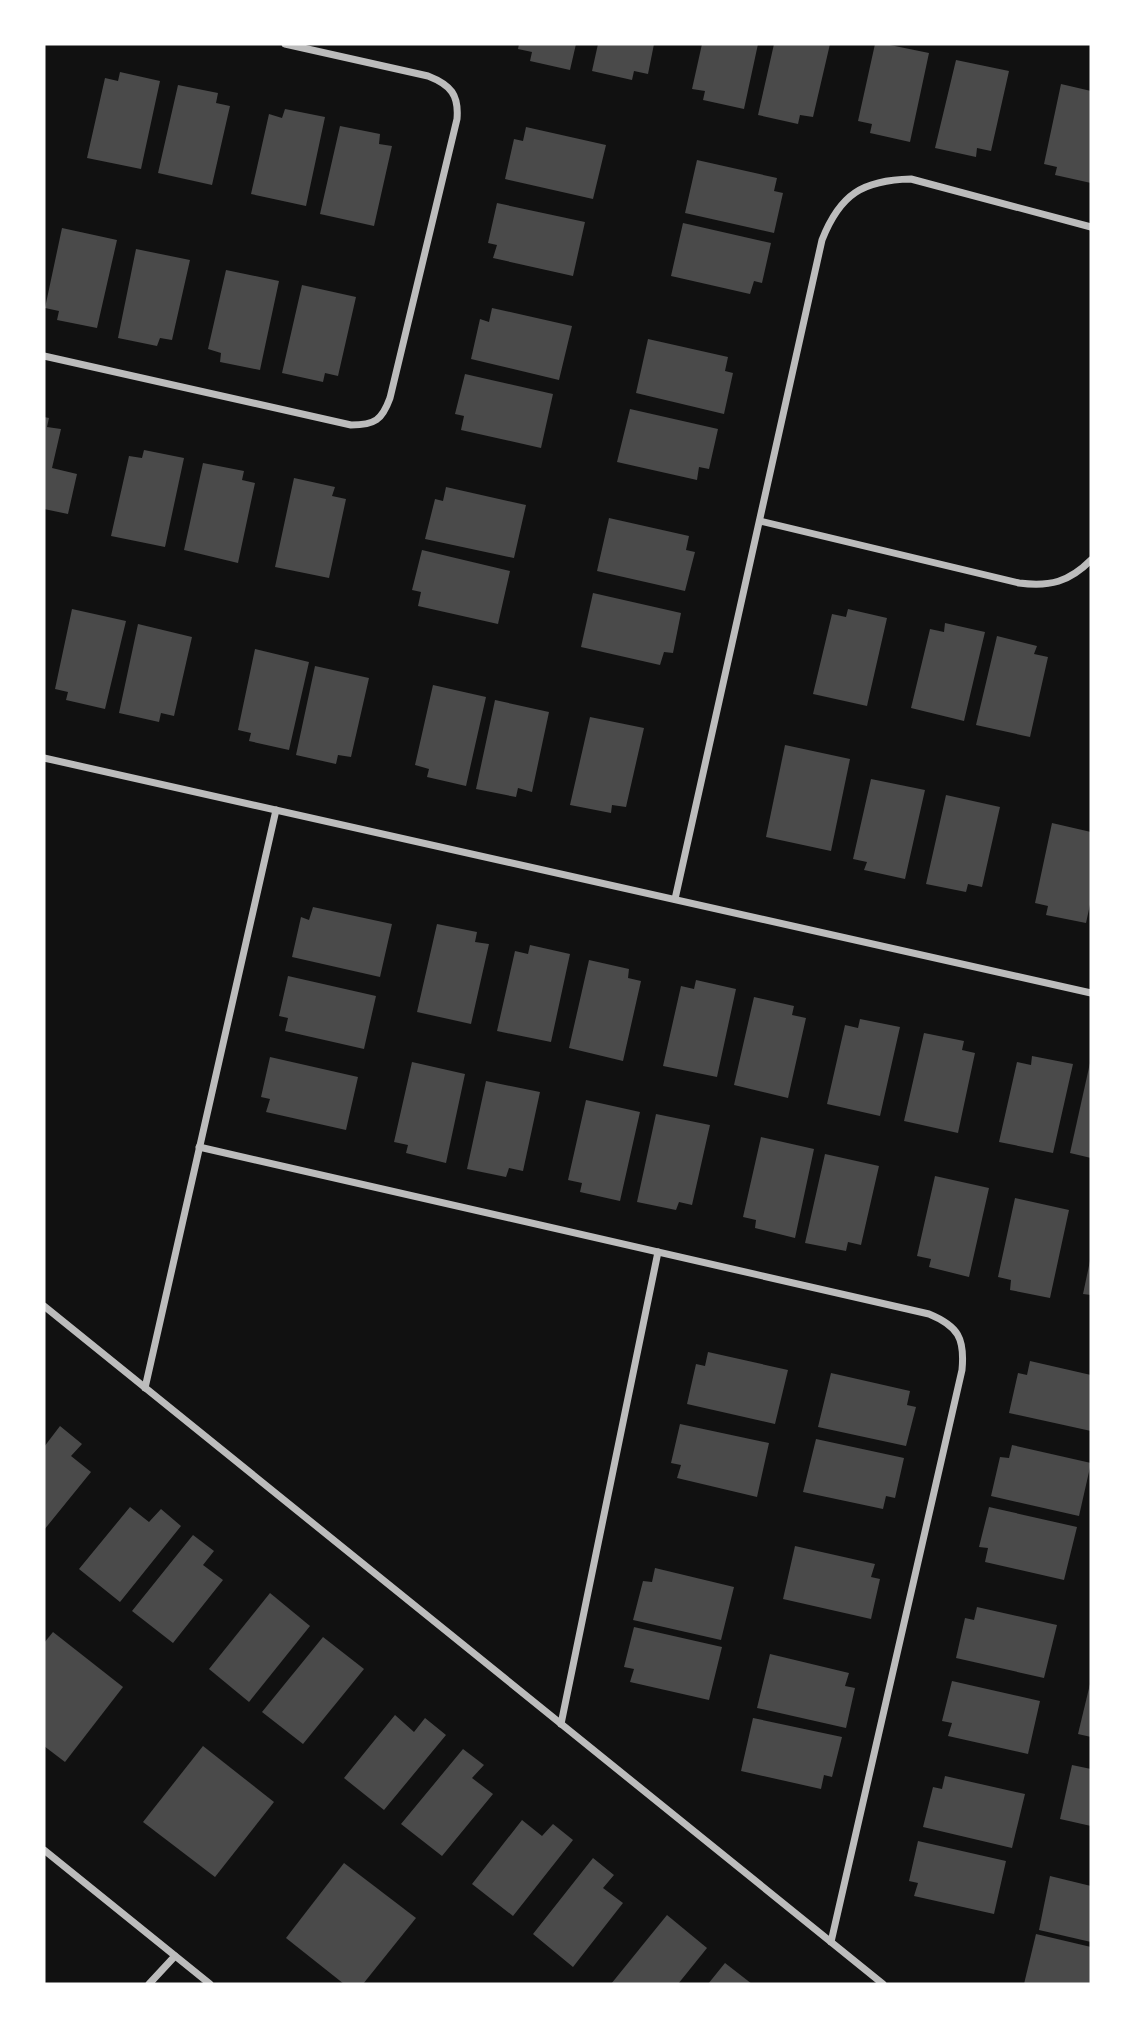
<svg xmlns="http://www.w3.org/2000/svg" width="1135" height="2028" viewBox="0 0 1135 2028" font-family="'DejaVu Sans',sans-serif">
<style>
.building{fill:#4a4a4a}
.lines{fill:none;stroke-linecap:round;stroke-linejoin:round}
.minor{stroke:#bcbcbc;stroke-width:7}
</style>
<rect width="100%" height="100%" fill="#111"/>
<g class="building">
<polygon points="519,44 576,44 570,70 530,61 532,52 518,49"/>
<polygon points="598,44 654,44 648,74 634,71 632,80 592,71"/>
<polygon points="702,44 758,44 744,109 703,100 705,91 692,89"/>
<polygon points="774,44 830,44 813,117 800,115 798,124 758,115"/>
<polygon points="875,44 885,44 929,53 910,142 870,133 872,124 858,121"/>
<polygon points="956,60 1009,71 991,151 977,148 976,157 935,148"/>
<polygon points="120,72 160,81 141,169 87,158 105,78 118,81"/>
<polygon points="1061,84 1091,91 1091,183 1055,175 1057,167 1044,164"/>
<polygon points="178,85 218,93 216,103 230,106 212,185 158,173"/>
<polygon points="285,109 325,117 306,206 251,194 269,114 282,118"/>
<polygon points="340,126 380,134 379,144 392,146 374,226 320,214"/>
<polygon points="526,127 606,145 593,199 505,179 514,139 523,141"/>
<polygon points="697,160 777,178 774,191 783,193 774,233 685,213"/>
<polygon points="497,203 585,222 573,276 493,258 497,245 488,243"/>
<polygon points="683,223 771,243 762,283 754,281 750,294 671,276"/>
<polygon points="62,228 117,240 97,328 57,320 59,311 45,308"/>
<polygon points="136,249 190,260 172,340 160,338 157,346 118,338"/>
<polygon points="226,270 279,281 260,370 220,362 221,353 208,349"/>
<polygon points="302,285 356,297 338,376 325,373 323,382 282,373"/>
<polygon points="492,308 572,326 559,380 471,359 480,319 489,322"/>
<polygon points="648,339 728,357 725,371 733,373 724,414 636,393"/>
<polygon points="465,374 553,394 541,448 461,430 464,416 455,414"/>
<polygon points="630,409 718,429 709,469 699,467 697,480 617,462"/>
<polygon points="44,417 49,418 47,427 61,429 52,468 77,474 68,514 44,509"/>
<polygon points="144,450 184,458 165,547 111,536 129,456 142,458"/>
<polygon points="203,463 244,471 242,480 255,483 238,563 184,550"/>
<polygon points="294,478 335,487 332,496 346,499 329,578 275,567"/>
<polygon points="446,487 526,505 514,558 425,539 435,499 443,501"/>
<polygon points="609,518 689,536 686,550 695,552 685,591 597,571"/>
<polygon points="422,550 510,571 498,624 418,606 421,592 412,590"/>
<polygon points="593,593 681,613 673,653 664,652 660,665 581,647"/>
<polygon points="72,609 126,621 105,709 66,700 68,692 55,689"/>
<polygon points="848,609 887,618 867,706 813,694 832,614 846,617"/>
<polygon points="945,623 985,632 964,721 911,708 930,629 944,632"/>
<polygon points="138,624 192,637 174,716 161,713 159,722 119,713"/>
<polygon points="997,636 1037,646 1034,654 1048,657 1030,737 976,725"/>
<polygon points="255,649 309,662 289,750 249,741 251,733 238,730"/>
<polygon points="315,666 369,678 351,757 338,755 336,764 296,755"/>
<polygon points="433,685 486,697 466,786 427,777 429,769 415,765"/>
<polygon points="495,700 549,712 532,792 518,788 516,797 476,789"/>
<polygon points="590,717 644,728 626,807 612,805 611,813 570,805"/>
<polygon points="785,745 850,759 831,851 766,837"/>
<polygon points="871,779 925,790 905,879 864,870 867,862 853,859"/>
<polygon points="946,795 1000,807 982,887 968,884 966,892 926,884"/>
<polygon points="1052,823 1091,832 1091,900 1086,923 1046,915 1048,906 1035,903"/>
<polygon points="313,907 392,924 380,977 292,957 301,917 309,920"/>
<polygon points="437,924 477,932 475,942 489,944 471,1024 417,1012"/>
<polygon points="530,945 570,954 551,1042 497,1031 515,951 528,954"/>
<polygon points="589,960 629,969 628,978 641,981 623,1061 569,1048"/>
<polygon points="288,976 376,996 364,1049 285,1031 288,1018 279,1016"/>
<polygon points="696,980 736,989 717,1077 663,1066 681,986 694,989"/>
<polygon points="754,997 794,1006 792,1015 806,1018 788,1098 734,1085"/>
<polygon points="860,1019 900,1027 880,1116 827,1104 845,1025 858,1028"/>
<polygon points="924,1033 964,1041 962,1050 975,1053 958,1133 904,1121"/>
<polygon points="1032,1056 1073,1064 1053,1153 999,1142 1017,1062 1031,1065"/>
<polygon points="270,1057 358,1077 346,1130 266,1112 270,1099 261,1097"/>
<polygon points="412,1062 465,1074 446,1163 406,1153 408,1145 394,1142"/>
<polygon points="1090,1063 1091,1063 1091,1158 1070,1153"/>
<polygon points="486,1081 540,1092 523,1171 509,1168 506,1177 467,1169"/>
<polygon points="586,1100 640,1112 620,1201 580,1192 582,1183 568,1180"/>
<polygon points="656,1114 710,1125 692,1205 679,1202 676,1210 637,1202"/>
<polygon points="761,1137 814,1149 795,1238 755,1228 756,1220 743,1217"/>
<polygon points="825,1154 879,1166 861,1245 848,1242 846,1251 805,1243"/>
<polygon points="935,1176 989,1188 969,1277 929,1267 931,1259 917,1256"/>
<polygon points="1015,1198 1069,1210 1050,1298 1010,1290 1011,1280 998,1277"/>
<polygon points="1090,1261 1091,1261 1091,1295 1083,1294"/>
<polygon points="708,1352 788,1370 775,1424 687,1404 696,1364 705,1366"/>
<polygon points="1030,1361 1091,1375 1091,1431 1009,1413 1018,1373 1027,1375"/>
<polygon points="831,1373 910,1391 907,1405 916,1407 906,1446 818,1427"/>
<polygon points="680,1424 769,1443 757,1497 677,1478 681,1465 671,1463"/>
<polygon points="60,1426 82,1444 71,1456 91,1472 44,1530 44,1447"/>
<polygon points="816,1439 904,1458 895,1498 886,1496 883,1509 803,1492"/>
<polygon points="1012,1445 1091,1463 1079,1516 991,1496 1000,1457 1009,1458"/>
<polygon points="130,1507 149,1522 161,1509 181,1526 120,1602 79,1569"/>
<polygon points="989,1507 1077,1527 1064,1580 985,1562 988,1548 979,1547"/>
<polygon points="193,1535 214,1551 203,1565 223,1580 173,1643 132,1611"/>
<polygon points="795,1546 875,1564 871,1577 880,1579 871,1619 783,1599"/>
<polygon points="655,1568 734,1587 721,1640 633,1620 643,1581 652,1582"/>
<polygon points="270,1593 310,1626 249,1702 209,1669"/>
<polygon points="977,1607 1057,1625 1044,1678 956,1658 965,1618 974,1620"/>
<polygon points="634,1627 722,1647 709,1700 630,1682 634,1669 624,1667"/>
<polygon points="53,1632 123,1687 65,1762 44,1746 44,1643"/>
<polygon points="323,1637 364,1669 303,1744 262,1712"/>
<polygon points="770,1654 849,1673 845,1686 855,1688 846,1728 757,1708"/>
<polygon points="952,1681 1040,1701 1028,1754 948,1736 952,1723 942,1721"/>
<polygon points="1090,1684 1091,1684 1091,1737 1078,1734"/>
<polygon points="395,1715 414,1732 425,1718 446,1735 384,1810 344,1778"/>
<polygon points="753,1718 842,1737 832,1777 824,1775 821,1789 741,1771"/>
<polygon points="203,1746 274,1802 215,1877 143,1822"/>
<polygon points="463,1749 484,1765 472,1778 493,1794 442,1856 401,1824"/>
<polygon points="1072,1765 1091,1769 1091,1826 1060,1819"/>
<polygon points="945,1776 1025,1794 1012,1848 923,1827 933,1787 942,1789"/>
<polygon points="522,1820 542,1836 553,1824 573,1840 513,1916 472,1884"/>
<polygon points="918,1841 1006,1861 994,1914 914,1896 918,1883 909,1881"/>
<polygon points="593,1858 614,1875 603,1888 623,1903 573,1967 533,1934"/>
<polygon points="344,1863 416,1918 363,1984 344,1984 286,1938"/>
<polygon points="1050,1876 1091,1886 1091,1942 1039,1930"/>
<polygon points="667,1915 707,1948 678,1984 611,1984"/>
<polygon points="1036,1934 1091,1947 1091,1984 1024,1984"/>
<polygon points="725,1963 752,1984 708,1984"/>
</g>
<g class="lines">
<g class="minor">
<path d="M44,356L351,425C375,425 382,420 390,398L457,119C459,95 451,85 428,76L285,44"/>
<path d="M760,521L1019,583C1050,587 1069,582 1091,560"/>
<polyline points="44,758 1091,993"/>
<path d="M675,899L822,240C840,194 863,180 911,179L1091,227"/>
<path d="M199,1147L929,1314C958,1326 965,1338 962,1370L831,1942"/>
<polyline points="44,1306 883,1984"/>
<polyline points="145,1388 276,810"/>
<polyline points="561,1724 658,1252"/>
<polyline points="44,1850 210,1984"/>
<polyline points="149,1984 175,1956"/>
</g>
</g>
<rect width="1135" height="2028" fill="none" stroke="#ffffff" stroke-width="91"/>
</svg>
